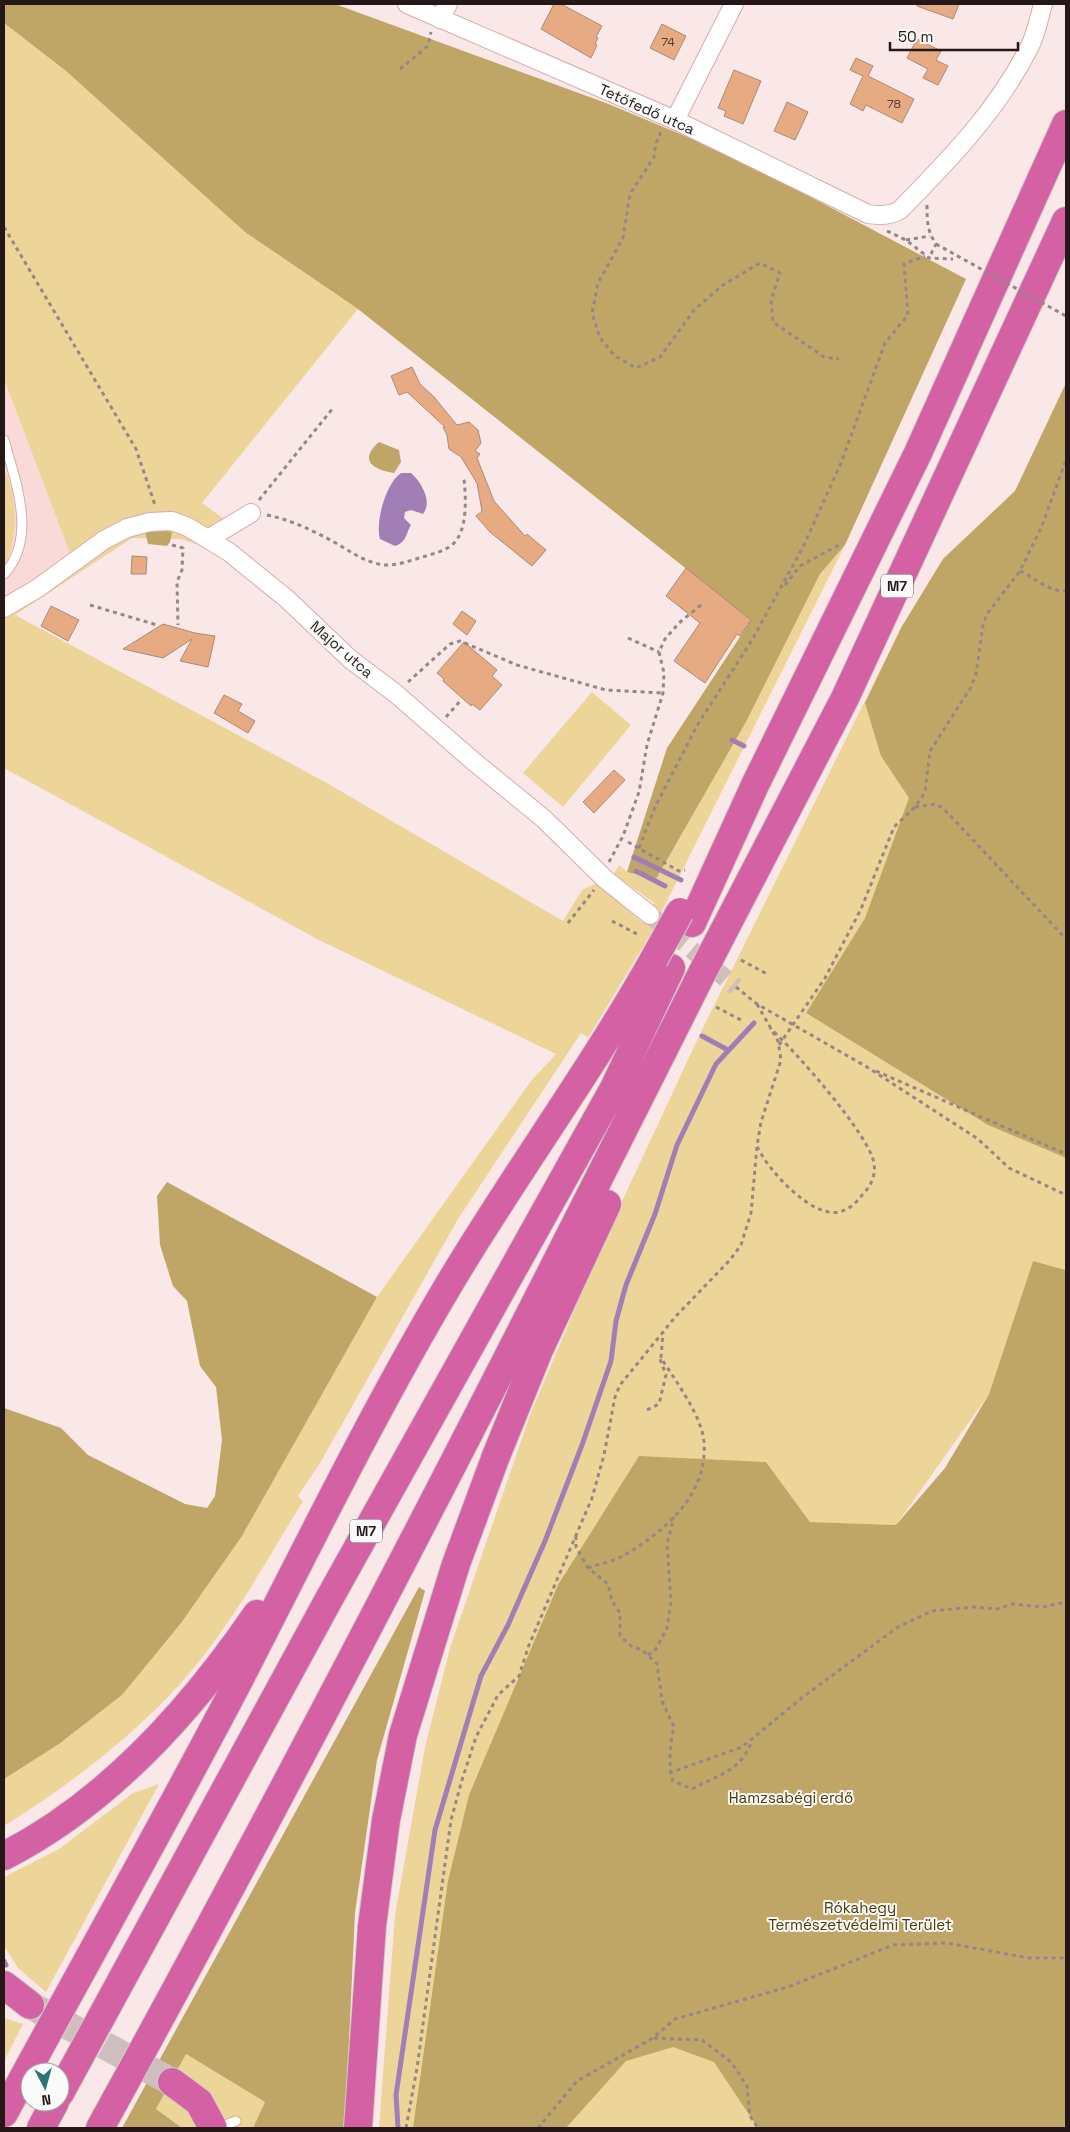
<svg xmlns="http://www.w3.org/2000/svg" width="1070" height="2132" viewBox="0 0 1070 2132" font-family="'Space Grotesk',sans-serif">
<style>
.built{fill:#f9dad9}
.green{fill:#edd498}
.forest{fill:#c0a666}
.water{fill:#a17fb6}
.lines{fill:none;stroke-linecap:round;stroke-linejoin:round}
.stream{stroke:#a17fb6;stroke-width:5}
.building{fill:#e7ab83;stroke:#aa8b78}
.street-tunnel{stroke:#cfbebd;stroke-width:18;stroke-dasharray:18 9;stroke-linecap:butt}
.highway-tunnel{stroke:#cfbebd;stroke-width:28;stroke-dasharray:28 14;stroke-linecap:butt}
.lane-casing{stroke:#d4acab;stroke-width:11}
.street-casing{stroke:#d4acab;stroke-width:20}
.highway-casing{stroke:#cfcccc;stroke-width:30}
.path{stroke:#968786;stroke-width:3;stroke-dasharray:4 4;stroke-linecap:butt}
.lane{stroke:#fff;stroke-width:9}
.street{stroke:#fff;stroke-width:18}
.highway{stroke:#d561a5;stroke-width:28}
.highway-bridge-casing{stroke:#cfcccc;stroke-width:30;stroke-linecap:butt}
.path-bridge{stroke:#968786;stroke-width:3;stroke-dasharray:4 4;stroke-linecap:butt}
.highway-bridge{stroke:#d561a5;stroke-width:28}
.labels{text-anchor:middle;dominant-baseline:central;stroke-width:4;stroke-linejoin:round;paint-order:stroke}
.number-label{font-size:12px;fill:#563c32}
.shield{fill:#fafafa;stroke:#655b5b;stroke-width:1}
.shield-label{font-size:14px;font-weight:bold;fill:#251717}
.street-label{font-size:15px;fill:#251717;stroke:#fafafa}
.park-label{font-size:15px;fill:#4b3902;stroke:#fafafa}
</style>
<rect width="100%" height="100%" fill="#f9e8e7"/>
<polygon class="built" points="4,379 71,556 4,597"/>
<g class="green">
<polygon points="4,23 66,71 245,232 358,309 202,503 224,519 223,525 205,528 180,516 71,556 4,379"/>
<polygon points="1066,383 865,918 806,1013 988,1125 1066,1158 1066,1270 1033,1261 989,1394 896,1525 810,1522 766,1462 1066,2128 379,2128 395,1915 425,1747 450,1648 530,1415 604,1240 700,1034 901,628 943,559 1015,491"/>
<path d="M4,469C18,500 19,538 4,568Z"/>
<path d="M142,528L173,529L199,545L181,539L132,538L15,615L325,782L563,921L582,890L597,883L643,923L654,903L614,874L619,865L627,872L656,879L746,722L820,574L845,545L649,937L588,1038L581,1033L458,1219L320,1463L298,1496L303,1501C270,1555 238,1613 198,1663C146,1727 73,1783 4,1826V1779L59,1744L122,1695L242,1536L377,1297L531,1081L556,1054L319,940L4,768V614L87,558Z"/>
<polygon points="592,692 631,725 563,807 523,773"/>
<polygon points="159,1784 46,1992 18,1968 4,1946 4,1877 59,1849 133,1793"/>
<polygon points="4,2018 23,2024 4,2061"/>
<polygon points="186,2054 265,2102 253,2128 182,2128 156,2109"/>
</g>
<g class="forest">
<polygon points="4,4 335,4 606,103 733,156 966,279 845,545 820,574 746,722 656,879 627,872 667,748 751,620 358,309 245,232 66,71 4,23"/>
<polygon points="1066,383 1066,1158 988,1125 806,1013 865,918 909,798 881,756 865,703 901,628 943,559 1015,491"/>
<path d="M379,442L399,450L401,462L394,473C373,470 358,460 379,442Z"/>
<polygon points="152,529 172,532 170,542 167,546 148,544 145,531"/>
<polygon points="167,1182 377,1297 242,1536 181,1623 122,1695 59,1744 4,1779 4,1408 61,1428 88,1455 185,1504 207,1508 215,1496 222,1440 216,1387 200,1366 187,1301 173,1286 160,1245 157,1196"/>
<polygon points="1033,1261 1066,1270 1066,2128 758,2128 714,2062 673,2047 626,2061 566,2128 413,2128 448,1881 469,1795 558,1585 639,1456 766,1462 810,1522 896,1525 945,1468 989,1394"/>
<polygon points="419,1587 425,1591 377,1760 355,1913 345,2128 253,2128 265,2102 186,2054 156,2109 182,2128 122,2128"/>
</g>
<path class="water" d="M401,473H411C421,482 433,501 423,514L411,510L405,512L404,518L411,525C406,533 407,542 395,546L380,539C375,522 386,483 401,473Z"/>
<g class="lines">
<g class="stream">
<polyline points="732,740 744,746"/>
<polyline points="634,857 681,880"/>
<polyline points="636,871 665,886"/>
<polyline points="702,1036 728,1050"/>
<polyline points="4,1961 6,1965"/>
<polyline points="398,2128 396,2095 435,1830 481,1676 508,1625 545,1541 582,1445 611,1361 616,1321 626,1285 655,1214 677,1145 716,1064 754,1023"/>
</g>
</g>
<g class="building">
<polygon points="554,4 561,4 602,26 596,37 598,38 595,44 597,45 591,58 541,29"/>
<polygon points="917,4 959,4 953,19 917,6"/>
<polygon points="662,24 686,36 674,60 650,48"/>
<polygon points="917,39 941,51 936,60 948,66 938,85 923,78 928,69 907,58"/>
<polygon points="856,58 873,66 868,76 914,99 902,123 866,105 863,111 850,104 863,76 850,70"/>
<polygon points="734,70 761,81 743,124 724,116 726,111 718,108"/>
<polygon points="787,102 808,112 795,140 774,131"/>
<polygon points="412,367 420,384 434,397 457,425 469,422 478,430 481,443 475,451 480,454 477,458 494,501 525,536 527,534 546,550 532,566 490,532 476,516 482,511 477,483 461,457 449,449 447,435 443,427 445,427 407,392 399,395 391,376"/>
<polygon points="132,556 147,557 146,574 131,574"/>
<polygon points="686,568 751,620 740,636 737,634 705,683 674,661 700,623 666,596"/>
<polygon points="51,606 79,620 68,641 41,626"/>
<polygon points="462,611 476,621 467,635 453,624"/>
<polygon points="163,624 195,633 215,636 208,667 180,661 192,639 163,658 123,649"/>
<polygon points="464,642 497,670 492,676 502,685 480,710 472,704 471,706 443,681 444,679 437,673"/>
<polygon points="224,695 242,704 238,711 255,721 248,733 214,713"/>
<polygon points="614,770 625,780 594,813 583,802"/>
</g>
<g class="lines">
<polyline class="street-tunnel" points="650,915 736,987"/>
<polyline class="highway-tunnel" points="30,2005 172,2082"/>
<g class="lane-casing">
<g id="lane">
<path d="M4,440C15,480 38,538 4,574"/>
<polyline points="218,2128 236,2121"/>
</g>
</g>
<g class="street-casing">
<g id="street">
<path d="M407,4L675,120L868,214C880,216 890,216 900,210C949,160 997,111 1029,48C1036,35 1039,18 1043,4"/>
<polyline points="440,19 448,4"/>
<polyline points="675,120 734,4"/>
<polyline points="208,539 251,513"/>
<polyline points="4,608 38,588 104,540 127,528 150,522 172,521 188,527 229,552 287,599 350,659 395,693 472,760 544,819 605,879 650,915"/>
</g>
</g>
<g class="highway-casing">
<g id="highway">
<polyline points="692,923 755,785 918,453 1066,124"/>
<polyline points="716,946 845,698 1066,221"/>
<path d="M4,1856C108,1803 192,1709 257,1614"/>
<polyline points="4,1985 30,2005"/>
<polyline points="172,2082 199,2102 213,2128"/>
<polyline points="60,2093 329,1599 614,1088 671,968"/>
<path d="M4,2113C81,1971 161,1829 236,1686C305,1552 371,1416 448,1286C514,1175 591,1071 654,959"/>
<polyline points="41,2128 55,2102"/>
<path d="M100,2128C308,1751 505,1367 698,981"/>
<polyline points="358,2128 372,1926 386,1820 403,1735 456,1564 496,1456 539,1350 607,1204"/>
</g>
</g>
<g class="path">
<polyline points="400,69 428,46 431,32"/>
<polyline points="661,132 656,143 654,157 630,194 623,238 598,283 592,313 600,338 615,356 636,368 660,357 694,310 723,285 760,263 780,273 771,300 773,322 824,357 839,359"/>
<path d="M927,205C927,220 927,231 936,244L929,258"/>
<polyline points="4,227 136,449 155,505"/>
<polyline points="887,231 906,240 929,258 953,259"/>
<polyline points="906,240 930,236"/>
<polyline points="259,500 333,408"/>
<path d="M267,515C291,520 312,530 334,542C348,550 360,559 375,563C389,568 402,563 416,559C428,555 441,553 452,545C468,532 466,497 464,479"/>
<polyline points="172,545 183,548 182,570 177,582 178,625"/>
<path d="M1020,571C1036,578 1048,592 1066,591"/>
<polyline points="785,585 800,566 839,545"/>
<polyline points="90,605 157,625"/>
<polyline points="628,638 659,652"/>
<polyline points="408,682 450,644 460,641 517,665 606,690 663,693"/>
<polyline points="446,717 461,700"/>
<polyline points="915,807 936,804 944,809 1066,939"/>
<polyline points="628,842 679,871 685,870"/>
<polyline points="639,848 655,807 698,724 752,640 803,547 841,463 885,343 908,315 904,264 925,256"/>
<polyline points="609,862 623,836 639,792 647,745 663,693 664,673 659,652 665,639 679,623 701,605"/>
<polyline points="612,921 637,934"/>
<polyline points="568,923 594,890"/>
<polyline points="741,960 767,974"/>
<polyline points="736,987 757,1004 867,1067 978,1139 1009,1168 1066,1195"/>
<path d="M757,1004L778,1041L781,1060L761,1122L757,1146C767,1169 811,1218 839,1212C849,1210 857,1202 863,1194C871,1186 876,1175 874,1163C868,1133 795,1051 770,1028"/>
<polyline points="716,1007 741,1020"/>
<polyline points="779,1045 825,978 861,909 894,827 915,807 925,792 930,751 971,687 976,674 983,625 987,614 1020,571 1042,526 1066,460"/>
<polyline points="876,1071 1066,1154"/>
<polyline points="647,1410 659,1404 666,1375 660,1359"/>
<path d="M576,1536V1547L588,1568L608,1584L612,1601L620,1613V1636L631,1646L642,1650L657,1664L662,1701L674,1727C670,1740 668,1769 673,1781L692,1789C718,1775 743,1770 752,1740"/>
<path d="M588,1568C598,1564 611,1562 621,1557C663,1533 708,1496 704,1442C702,1416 675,1380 661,1358L663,1333"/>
<polyline points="648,1655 656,1649 667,1628 671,1602 667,1544 674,1517"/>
<polyline points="669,1773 742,1747 803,1697 898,1627 932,1611 973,1607 997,1609 1012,1604 1043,1607 1066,1602"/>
<polyline points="654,2038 702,2040 731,2062 747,2086 750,2116 758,2128"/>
<polyline points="406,2128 417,2068 451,1820 462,1780 476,1737 498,1695 519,1676 529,1645 592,1498 604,1455 615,1397 620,1385 676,1316 730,1260 741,1245 751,1213 757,1146"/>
<polyline points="538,2128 577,2081 653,2038 675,2019 788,1987 893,1945 947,1943 1029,1958 1066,1958"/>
</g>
<use href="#lane" class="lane"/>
<use href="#street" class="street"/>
<use href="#highway" class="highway"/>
<g class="highway-bridge-casing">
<g id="highway-bridge">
<polyline points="654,959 680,912"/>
<polyline points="698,981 716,946"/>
</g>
</g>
<polyline class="path-bridge" points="936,244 1066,316"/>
<use href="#highway-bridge" class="highway-bridge"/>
</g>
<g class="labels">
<g class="number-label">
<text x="668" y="42">74</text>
<text x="894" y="104">78</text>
</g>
<g class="shield">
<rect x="881" y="574.5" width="32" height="23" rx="4"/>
<rect x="350" y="1519.5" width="32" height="23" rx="4"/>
</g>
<g class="shield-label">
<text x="897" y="586">M7</text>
<text x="366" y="1531">M7</text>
</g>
<g class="street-label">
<text transform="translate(647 109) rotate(24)">Tetőfedő utca</text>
<text transform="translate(342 649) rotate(41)">Major utca</text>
</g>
<g class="park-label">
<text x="791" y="1797">Hamzsabégi erdő</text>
<text x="860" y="1907">Rókahegy<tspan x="860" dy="17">Természetvédelmi Terület</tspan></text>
</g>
</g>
<rect width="1070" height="2132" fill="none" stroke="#251717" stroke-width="10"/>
<g transform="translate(45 2087) rotate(174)"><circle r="24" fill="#fafafa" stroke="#a59f9f"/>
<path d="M0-4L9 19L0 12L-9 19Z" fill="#2a7370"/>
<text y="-8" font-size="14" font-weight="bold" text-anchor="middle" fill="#251717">N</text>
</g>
<path d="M890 42v8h128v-8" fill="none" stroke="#251717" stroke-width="2.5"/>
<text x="898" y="42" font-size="15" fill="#251717" stroke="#fafafa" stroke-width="4" paint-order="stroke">50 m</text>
</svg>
